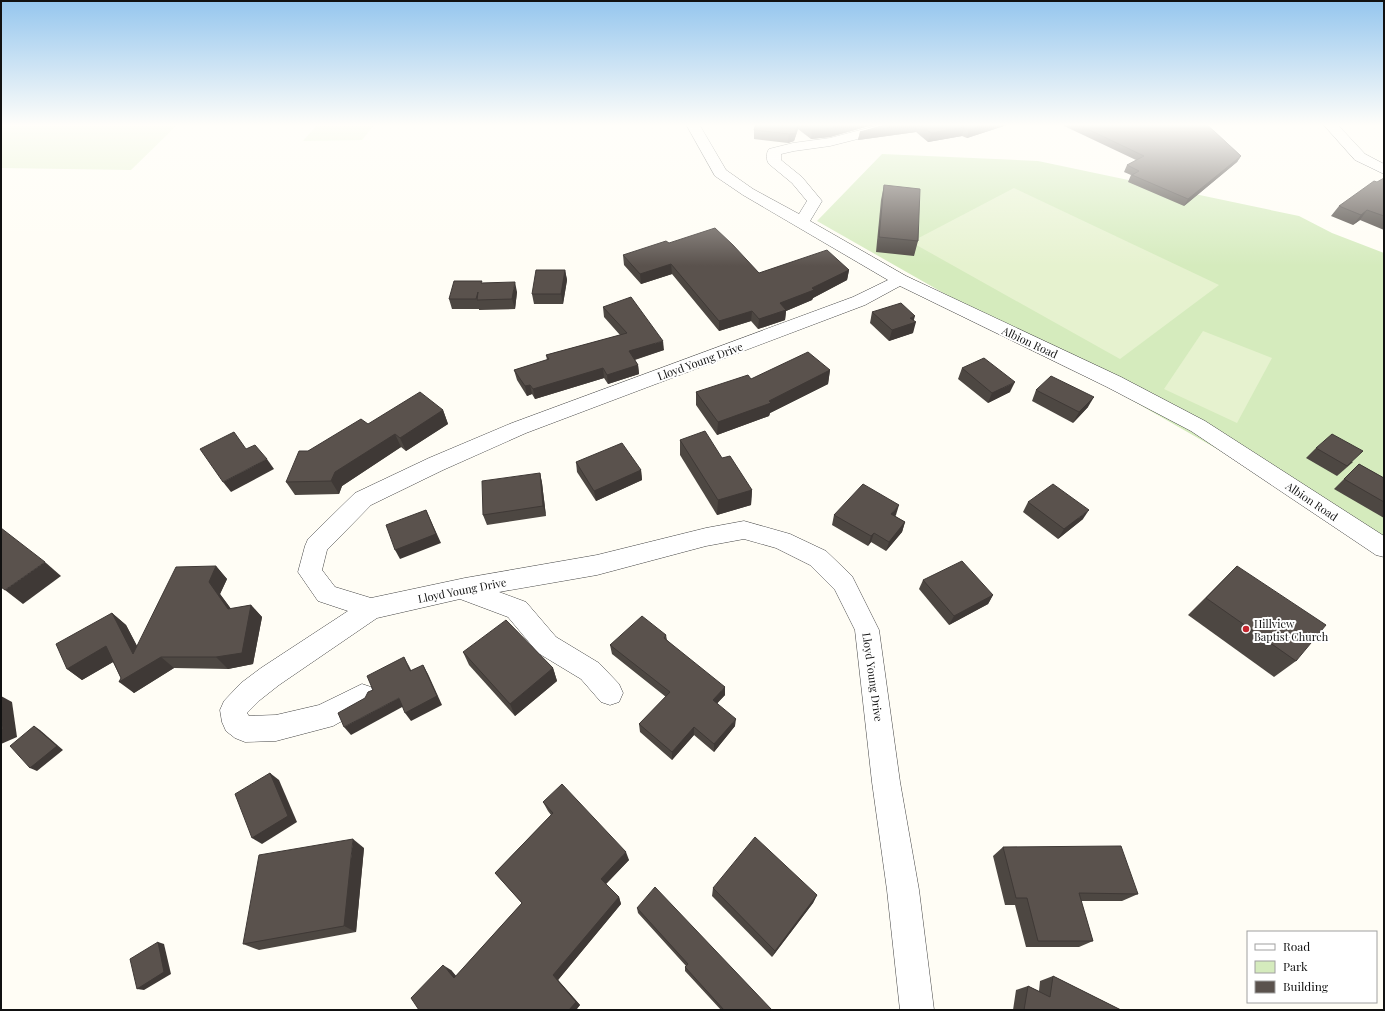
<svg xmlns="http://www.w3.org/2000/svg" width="1385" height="1011" viewBox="0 0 1385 1011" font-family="'Playfair Display',serif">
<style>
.green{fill:#d5ebbd}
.pitch{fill:#e6f2cf}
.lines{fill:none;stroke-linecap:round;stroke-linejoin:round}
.minor-casing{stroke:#444;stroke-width:1}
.minor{fill:#fff;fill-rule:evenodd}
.wall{fill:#4d4742}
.shaded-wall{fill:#3f3936}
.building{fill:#5a524d;stroke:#3f3936}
.poi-dot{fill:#c4262e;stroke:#fff;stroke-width:1.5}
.labels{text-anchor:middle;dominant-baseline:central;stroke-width:4;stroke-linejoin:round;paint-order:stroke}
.street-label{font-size:11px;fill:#111;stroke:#fff}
.poi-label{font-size:11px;fill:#111;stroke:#fff;text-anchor:start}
</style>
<rect width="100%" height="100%" fill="#fffdf5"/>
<polygon class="green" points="882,154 1038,161 1299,216 1332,233 1384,253 1384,544 817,221"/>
<g class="pitch">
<polygon points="1,124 178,124 131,170 1,168"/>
<polygon points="318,124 375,124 362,140 303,141"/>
<polygon points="1014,188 1219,285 1120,359 911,242"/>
<polygon points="1203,331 1272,358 1237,423 1164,389"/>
</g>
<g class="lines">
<g class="minor-casing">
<g id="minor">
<path d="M686,124H699L726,170L753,189L799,214L807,201L792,183L769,164C766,160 766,153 769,149L793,143L830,138L883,124H906L905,127L830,146L794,151L781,154V160L802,177L822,201L810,221L906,276L1121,377L1205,421L1384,536V557L1376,555L1191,431L1107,387L900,286L865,305L526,433L443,470L371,505L327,550L322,570L335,587L371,598L465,578L597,555L706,528L744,521L790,534L826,551L852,576L879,630L900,782L919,890L934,1010H900L887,890L872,782L855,630L835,590L810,565L776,548L744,539L706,546L597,575L499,592L526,602L556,637L599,663L619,684L623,693L619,702L610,705L601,702L581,679L538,653L508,617L460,599L377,618L279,685L260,700L247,713L249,716L276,715L319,705L362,684L371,687L375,696L371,705L333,726L276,741L245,742L235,738L226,731L222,722L220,710L224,701L241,683L261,668L348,611L318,601L298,572L305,546L308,539L355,493L429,458L512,423L853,297L888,280L743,195L715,176Z"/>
<polygon points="1323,124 1337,124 1365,154 1384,164 1384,174 1355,160"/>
</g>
</g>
<use href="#minor" class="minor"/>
</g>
<g class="wall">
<polygon points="756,124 876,124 830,137 811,139 798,129 794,141 788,143 754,139 754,130"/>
<polygon points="889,124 1008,124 1007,125 967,138 962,136 928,142 916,132 858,140 860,132"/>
<polygon points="1060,124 1206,124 1241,156 1237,162 1184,206 1128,182 1131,175 1124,172 1127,165 1136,160"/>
<polygon points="1384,178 1384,230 1360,220 1353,225 1331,216 1339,206"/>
<polygon points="884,185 918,241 914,256 876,252 881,200"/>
<polygon points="669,243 759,273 849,270 847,280 813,298 812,300 786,311 785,320 758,329 751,321 719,331 672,274 641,284 624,265 623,255"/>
<polygon points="565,270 567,280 563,304 534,304 532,294"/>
<polygon points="483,283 517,292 515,309 479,310 479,309 452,309 449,299"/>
<polygon points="603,307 664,350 635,360 638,365 639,374 608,384 604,378 535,399 532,394 527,396 517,380 514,370 547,360 546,355 620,335 604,317"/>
<polygon points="872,312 914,321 913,333 889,341 870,323"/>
<polygon points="962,368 1010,392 988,403 958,379"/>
<polygon points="830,370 828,384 770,413 769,416 717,435 696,405 696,392 751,379"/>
<polygon points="1036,390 1088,407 1073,423 1032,401"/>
<polygon points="443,410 448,424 406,451 401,447 342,486 339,494 295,495 286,482 308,451 368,424"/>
<polygon points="680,440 722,458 752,490 751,505 717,515 680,455"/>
<polygon points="1316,448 1353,462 1337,476 1306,458"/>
<polygon points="576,462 641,470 642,480 596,501 577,472"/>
<polygon points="1359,464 1384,478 1384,518 1334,489"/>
<polygon points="540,473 542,483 546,516 487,525 483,515"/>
<polygon points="1028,502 1083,519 1058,539 1023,512"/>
<polygon points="834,515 896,515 895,516 905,522 902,532 886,551 871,542 868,546 832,525"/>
<polygon points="216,566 227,579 220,594 231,609 251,605 262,617 253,664 228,669 174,668 134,693 121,678 113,662 82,680 67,669 112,613 126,625 137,646"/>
<polygon points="1237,566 1296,661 1274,677 1188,615"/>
<polygon points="923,580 993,595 988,604 949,625 919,589"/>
<polygon points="666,635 667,640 725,695 717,703 735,726 714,752 694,735 672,760 640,732 639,724 666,697 612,654 610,645"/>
<polygon points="463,652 553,668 557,681 515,716 469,665"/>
<polygon points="543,802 629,860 606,884 619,897 621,904 558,980 580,1005 576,1010 419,1010 451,970 456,976 522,903 495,873 551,815 548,811"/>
<polygon points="1003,847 1138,894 1122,901 1081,901 1093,941 1079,947 1026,947 1015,905 1005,905 993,856"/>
<polygon points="364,848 356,932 259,950 243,944"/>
<polygon points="713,888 817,895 813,903 772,957 712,896"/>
<polygon points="637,908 772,1010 721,1010 685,971 685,967 686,966 638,913"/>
<polygon points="1053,976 1121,1010 1013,1010 1016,990 1028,986 1039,991 1040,981"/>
</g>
<g class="shaded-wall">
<polygon points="797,124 798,124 798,129 794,141 788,143 789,134"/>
<polygon points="844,124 876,124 830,137 811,139 812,130"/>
<polygon points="909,124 917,124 916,132 858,140 860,132"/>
<polygon points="985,124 1008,124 1007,125 967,138 969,130"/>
<polygon points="964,127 962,136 928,142 931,133"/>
<polygon points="1241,156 1237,162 1184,206 1188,199"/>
<polygon points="1367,210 1360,220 1353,225 1361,215"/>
<polygon points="671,264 672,274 641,284 640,274"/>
<polygon points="565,270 567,280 563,304 561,294"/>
<polygon points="849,270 847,280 813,298 812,300 786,311 785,320 758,329 759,319 780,303 812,288"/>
<polygon points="515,282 517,292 515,309 512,299"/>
<polygon points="752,311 751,321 719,331 719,321"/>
<polygon points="915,316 913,323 916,322 913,333 889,341 892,330 910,318"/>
<polygon points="663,341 664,350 630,361 629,351"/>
<polygon points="638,365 639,374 608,384 607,375"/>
<polygon points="603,368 604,378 535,399 533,389"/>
<polygon points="830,370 828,384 770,413 769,416 717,435 718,422 769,401"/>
<polygon points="1015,382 1010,392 988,403 992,393"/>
<polygon points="530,385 532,394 527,396 525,386"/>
<polygon points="1094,397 1088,407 1073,423 1079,412"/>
<polygon points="443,410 448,424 406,451 400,438"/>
<polygon points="395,434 401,447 342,486 339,494 331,481 335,472"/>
<polygon points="267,459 274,469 231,492 223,482"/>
<polygon points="641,470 642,480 596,501 594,491"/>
<polygon points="540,473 542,483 546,516 543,506"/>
<polygon points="752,490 751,505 717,515 718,500"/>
<polygon points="899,505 896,515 888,524 891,514"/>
<polygon points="426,510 441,543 400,559 395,550"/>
<polygon points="1089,510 1083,519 1058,539 1064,529"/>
<polygon points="905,522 902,532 886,551 889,542"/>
<polygon points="874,533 871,542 868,546 871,536"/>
<polygon points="45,562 61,576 23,604 5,590"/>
<polygon points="216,566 227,579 220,594 240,621 228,609 209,582"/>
<polygon points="993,595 988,604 949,625 954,616"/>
<polygon points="251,605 262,617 253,664 228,669 216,657"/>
<polygon points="112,613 126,625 147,665 161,657 174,668 134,693 119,682 133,654"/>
<polygon points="106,646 120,658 82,680 67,669"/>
<polygon points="404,657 409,666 416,680 410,671"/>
<polygon points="423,665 428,674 442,705 411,721 405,713"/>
<polygon points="553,668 557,681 515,716 510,704"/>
<polygon points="725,687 725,695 713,708 713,700"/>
<polygon points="1,696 12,702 17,737 1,744"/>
<polygon points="399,698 404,706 351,735 344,727"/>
<polygon points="736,719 735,726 714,752 714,744"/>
<polygon points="34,726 40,730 63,750 37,771 30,768"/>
<polygon points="694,727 694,735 672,760 672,752"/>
<polygon points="270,773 279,780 297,822 262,844 252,838"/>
<polygon points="353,839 364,848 356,932 344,926"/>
<polygon points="626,852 629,860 604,886 601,879"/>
<polygon points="817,895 813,903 772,957 775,951"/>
<polygon points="619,897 621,904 558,980 580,1005 576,1010 569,1010 553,975"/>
<polygon points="158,942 164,944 171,974 144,990 137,989"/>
<polygon points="443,965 451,970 462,983 454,978"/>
</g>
<g class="building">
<polygon points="756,124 797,124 795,133 789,134 754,130"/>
<polygon points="804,124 844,124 831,128 812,130"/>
<polygon points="889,124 909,124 860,132"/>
<polygon points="919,124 985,124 969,130 964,127 931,133"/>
<polygon points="1077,124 1206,124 1214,131 1241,156 1188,199 1132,175 1139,171 1127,165 1144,156"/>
<polygon points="1384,178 1384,216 1367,210 1361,215 1339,206 1374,181 1377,182"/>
<polygon points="884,185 920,189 918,241 879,237"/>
<polygon points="715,228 733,245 759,273 827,250 849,270 812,288 814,290 780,303 786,310 759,319 752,311 719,321 671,264 640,274 623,255 666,241 669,243"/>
<polygon points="536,270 565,270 561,294 532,294"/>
<polygon points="454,281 482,281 481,283 515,282 512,299 477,300 478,292 476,299 449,299"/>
<polygon points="631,297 663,341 629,351 638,365 607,375 603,368 533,389 530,385 525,386 514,370 549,359 546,355 627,333 603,307"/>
<polygon points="901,303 915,316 910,318 916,322 892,330 872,312"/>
<polygon points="808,352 830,370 769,401 771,403 718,422 696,392 748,375 751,379"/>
<polygon points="984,358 1015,382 992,393 962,368"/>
<polygon points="1051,376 1094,397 1079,412 1036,390"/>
<polygon points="420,392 443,410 400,438 395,434 335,472 331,481 286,482 299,451 308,451 361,419 368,424"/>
<polygon points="705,431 722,458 730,456 752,490 718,500 680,440"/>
<polygon points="234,432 246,449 255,445 267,459 223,482 200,449"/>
<polygon points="1332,434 1363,451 1347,466 1316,448"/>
<polygon points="622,443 641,470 594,491 576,462"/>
<polygon points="1359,464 1384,478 1384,502 1344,479"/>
<polygon points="540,473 543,506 483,515 482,481"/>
<polygon points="863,484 899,505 891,514 905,522 889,542 874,533 871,536 834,515"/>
<polygon points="1053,484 1089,510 1064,529 1028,502"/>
<polygon points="426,510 436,534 395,550 386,525"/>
<polygon points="1,528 45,562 5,590 1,587"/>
<polygon points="962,561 993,595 954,616 923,580"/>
<polygon points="216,566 209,582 228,609 251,605 242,653 216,657 161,657 119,682 121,678 106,646 67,669 56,644 112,613 133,654 176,567"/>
<polygon points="1237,566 1326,625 1296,661 1206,598"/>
<polygon points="642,616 666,635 664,638 725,687 713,700 736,719 714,744 694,727 672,752 639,724 670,692 610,645"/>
<polygon points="506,620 553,668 510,704 463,652"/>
<polygon points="404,657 410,671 423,665 437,696 405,713 399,698 344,727 338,713 365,698 368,692 373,690 367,676"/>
<polygon points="1,713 3,729 1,730"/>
<polygon points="34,726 57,746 30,768 10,746"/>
<polygon points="270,773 288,816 252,838 235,794"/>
<polygon points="562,784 626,852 601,879 619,897 553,975 576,1002 569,1010 419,1010 411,998 443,965 454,978 522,903 495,873 553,813 543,802"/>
<polygon points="755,837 817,895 775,951 713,888"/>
<polygon points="353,839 344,926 243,944 259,855"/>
<polygon points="1121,846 1138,894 1079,893 1093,941 1038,941 1027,898 1016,898 1003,847"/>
<polygon points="655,887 772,1010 724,1010 685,967 688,964 637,908"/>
<polygon points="158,942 164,972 137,989 130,959"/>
<polygon points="1053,976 1121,1010 1024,1010 1028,986 1050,997"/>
</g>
<linearGradient id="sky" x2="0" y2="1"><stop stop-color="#95c6ee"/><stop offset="0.47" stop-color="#fffefa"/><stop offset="1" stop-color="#fffefa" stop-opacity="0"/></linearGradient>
<rect width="1385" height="266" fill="url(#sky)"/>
<circle class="poi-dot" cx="1246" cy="629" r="4"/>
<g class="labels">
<g class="street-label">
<text transform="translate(1030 342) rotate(25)">Albion Road</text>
<text transform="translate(700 361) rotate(-20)">Lloyd Young Drive</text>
<text transform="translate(1312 501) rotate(34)">Albion Road</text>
<text transform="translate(462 590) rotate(-11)">Lloyd Young Drive</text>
<text transform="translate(873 677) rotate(82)">Lloyd Young Drive</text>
</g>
<g class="poi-label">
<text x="1254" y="623">Hillview<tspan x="1254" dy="13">Baptist Church</tspan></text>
</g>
</g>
<rect width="1385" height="1011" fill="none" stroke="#111111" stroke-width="4"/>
<rect x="1247" y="931" width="130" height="72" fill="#ffffff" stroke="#a0a0a0"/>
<rect x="1255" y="944" width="20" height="6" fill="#ffffff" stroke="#a0a0a0"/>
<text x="1283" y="951" font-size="12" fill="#111111">Road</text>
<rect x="1255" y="961" width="20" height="12" fill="#d5ebbd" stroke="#a0a0a0"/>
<text x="1283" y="971" font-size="12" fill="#111111">Park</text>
<rect x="1255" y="981" width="20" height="12" fill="#5a524d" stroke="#a0a0a0"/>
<text x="1283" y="991" font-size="12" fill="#111111">Building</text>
</svg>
